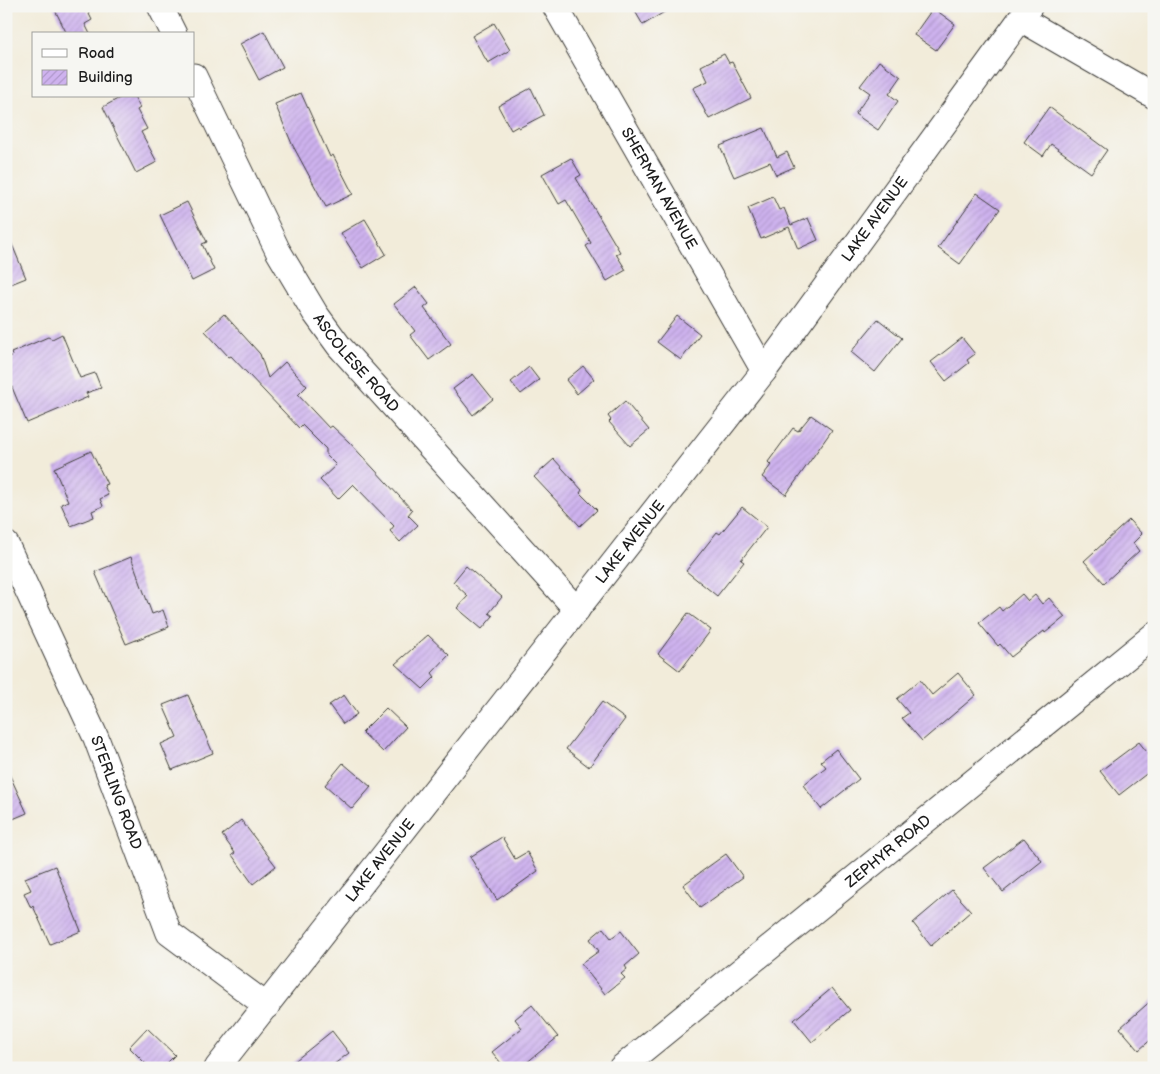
<svg xmlns="http://www.w3.org/2000/svg" width="1160" height="1074" viewBox="0 0 1160 1074" font-family="'Balsamiq Sans',sans-serif">
<style>
.building{fill:url(#building-hatch)}
.lines{fill:none;stroke-linecap:round;stroke-linejoin:round}
.minor-casing{stroke:#3c3b38;stroke-width:27}
.minor{stroke:#fff;stroke-width:25}
.labels{text-anchor:middle;dominant-baseline:central;stroke-width:4;stroke-linejoin:round;paint-order:stroke}
.street-label{font-size:15px;fill:#1c1c1c;stroke:#f6f6f2}
</style>
<defs>
<pattern id="building-hatch" width="6" height="6" patternUnits="userSpaceOnUse" patternTransform="scale(1.25)"><rect width="6" height="6" fill="#ceb2ee"/><path d="M-1 1l2-2M0 6l6-6M5 7l2-2" fill="none" stroke="#b098cc"/></pattern>
</defs>
<rect width="100%" height="100%" fill="#f6f6f2"/>
<filter id="ink" filterUnits="userSpaceOnUse"><feTurbulence type="fractalNoise" baseFrequency=".02" numOctaves="2"/><feDisplacementMap in="SourceGraphic" scale="10" xChannelSelector="R" yChannelSelector="G"/><feConvolveMatrix kernelMatrix="1 2 1 2 8 2 1 2 1" color-interpolation-filters="sRGB"/></filter>
<filter id="wash" filterUnits="userSpaceOnUse"><feTurbulence type="fractalNoise" baseFrequency=".0096" numOctaves="4" result="noise"/><feDisplacementMap in="SourceGraphic" scale="20" xChannelSelector="R" yChannelSelector="G"/><feGaussianBlur stdDeviation="1.12" result="paint"/><feColorMatrix in="noise" values="0 0 0 0 0 0 0 0 0 0 0 0 0 0 0 0 0 1.4 0 .05"/><feComposite in="paint" operator="in"/></filter>
<g filter="url(#wash)">
<rect width="100%" height="100%" fill="#f2ecda"/>
<g id="blocks">
<g class="building">
<polygon points="53,6 85,6 92,20 85,24 90,34 67,34"/>
<polygon points="632,6 674,6 643,25"/>
<polygon points="933,8 955,24 936,50 914,35"/>
<polygon points="494,23 510,50 488,63 472,36"/>
<polygon points="264,31 283,67 259,80 240,44"/>
<polygon points="724,54 729,63 732,62 751,98 709,119 693,88 708,81 701,66"/>
<polygon points="879,61 901,77 889,94 898,101 878,130 855,114 870,93 860,86"/>
<polygon points="531,88 544,115 519,128 518,126 511,130 498,106"/>
<polygon points="301,93 330,157 333,155 353,194 326,207 292,144 275,104"/>
<polygon points="123,96 134,96 140,108 137,110 147,129 141,132 157,162 136,173 103,107"/>
<polygon points="1049,107 1107,150 1091,173 1051,144 1043,156 1024,142"/>
<polygon points="764,128 777,157 787,152 794,167 776,175 770,162 734,177 720,146"/>
<polygon points="571,158 581,175 576,178 620,252 616,254 626,270 607,281 586,246 591,243 566,200 559,204 542,174"/>
<polygon points="977,193 1000,209 960,264 938,248"/>
<polygon points="773,197 779,210 784,208 791,225 808,218 818,240 798,249 789,227 761,239 748,208"/>
<polygon points="187,202 207,242 202,244 214,270 192,281 160,215"/>
<polygon points="365,219 386,254 363,268 341,233"/>
<polygon points="6,230 26,278 6,286"/>
<polygon points="416,287 429,304 424,308 451,344 429,360 410,335 415,331 394,304"/>
<polygon points="224,314 260,354 268,378 285,362 307,386 298,395 329,428 332,426 349,442 412,510 408,515 418,525 400,542 390,531 394,526 353,484 338,499 320,480 336,465 326,455 326,449 302,425 299,428 231,356 229,357 205,331"/>
<polygon points="677,316 700,334 681,360 657,342"/>
<polygon points="878,319 902,338 875,372 851,352"/>
<polygon points="62,334 80,378 95,373 101,388 86,393 88,397 27,423 6,373 6,358 12,356 11,353 48,337 52,339"/>
<polygon points="962,338 975,354 967,360 969,363 946,381 931,362"/>
<polygon points="583,366 594,379 577,394 566,380"/>
<polygon points="529,367 539,380 521,394 511,382"/>
<polygon points="473,374 493,399 473,415 453,389"/>
<polygon points="625,401 649,430 630,446 609,422 611,420 608,416"/>
<polygon points="811,415 832,430 786,495 762,477 771,465 768,462 793,428 798,431"/>
<polygon points="91,451 107,484 104,485 108,495 100,499 103,506 92,511 94,517 71,526 61,504 68,501 54,468"/>
<polygon points="554,459 582,490 580,493 597,510 580,526 534,477"/>
<polygon points="742,507 767,527 741,560 744,562 717,596 686,571 717,532 720,534"/>
<polygon points="1129,520 1142,534 1133,543 1139,551 1104,583 1084,561"/>
<polygon points="131,557 152,614 163,610 169,627 126,644 95,572"/>
<polygon points="466,566 502,597 489,613 493,616 482,629 457,608 468,596 453,582"/>
<polygon points="1022,594 1028,601 1035,595 1042,604 1049,598 1065,617 1045,633 1044,631 1011,657 1000,644 998,646 979,623 999,607 1002,611"/>
<polygon points="688,613 711,630 680,671 658,654"/>
<polygon points="428,635 449,655 432,673 435,677 423,689 395,664"/>
<polygon points="958,673 976,695 922,741 902,718 909,713 897,699 920,680 932,695"/>
<polygon points="188,695 213,753 172,770 161,744 177,737 163,705"/>
<polygon points="344,695 357,714 343,724 329,705"/>
<polygon points="602,702 625,719 589,767 566,749"/>
<polygon points="386,708 406,727 383,752 362,732"/>
<polygon points="1139,742 1154,761 1154,768 1119,795 1100,771"/>
<polygon points="836,749 859,779 821,809 803,785 826,767 821,761"/>
<polygon points="343,763 371,787 352,809 325,785"/>
<polygon points="6,767 27,813 6,822"/>
<polygon points="241,820 276,866 253,884 232,855 235,853 222,835"/>
<polygon points="502,837 515,859 527,852 538,871 497,900 470,857"/>
<polygon points="1024,838 1042,861 1003,892 984,868"/>
<polygon points="726,854 743,877 700,908 683,885"/>
<polygon points="55,866 81,931 50,944 33,906 31,908 24,893 31,890 25,878"/>
<polygon points="952,890 971,911 931,946 913,923"/>
<polygon points="603,928 611,938 621,931 639,954 625,966 627,969 621,974 625,978 605,994 581,964 599,951 590,939"/>
<polygon points="832,988 850,1010 812,1042 794,1020"/>
<polygon points="1154,998 1154,1037 1139,1050 1120,1028"/>
<polygon points="532,1005 558,1037 520,1068 505,1068 492,1052 522,1028 515,1019"/>
<polygon points="147,1028 175,1055 162,1068 150,1068 129,1047"/>
<polygon points="332,1031 349,1053 329,1068 286,1068"/>
</g>
</g>
</g>
<g filter="url(#ink)">
<use href="#blocks" fill-opacity="0" stroke="#3c3b38" stroke-width="1"/>
<g class="lines">
<g class="minor-casing">
<g id="minor">
<polyline points="160,6 174,34"/>
<path id="s1" d="M555,6L764,371"/>
<polyline points="1021,19 1154,96"/>
<path id="s2" d="M194,76L278,251L315,313L339,346L577,610"/>
<path id="s3" d="M6,544L96,738L169,933L267,1006"/>
<path id="s4" d="M217,1068L764,371L1030,6"/>
<path id="s5" d="M621,1068L1154,635"/>
</g>
</g>
<use href="#minor" class="minor"/>
</g>
</g>
<g class="labels">
<g class="street-label">
<text stroke="none"><textPath href="#s1" startOffset="210">SHERMAN AVENUE</textPath></text>
<text stroke="none"><textPath href="#s4" startOffset="1074">LAKE AVENUE</textPath></text>
<text stroke="none"><textPath href="#s2" startOffset="331">ASCOLESE ROAD</textPath></text>
<text stroke="none"><textPath href="#s4" startOffset="669">LAKE AVENUE</textPath></text>
<text stroke="none"><textPath href="#s3" startOffset="272">STERLING ROAD</textPath></text>
<text stroke="none"><textPath href="#s5" startOffset="344">ZEPHYR ROAD</textPath></text>
<text stroke="none"><textPath href="#s4" startOffset="264">LAKE AVENUE</textPath></text>
</g>
</g>
<rect width="1160" height="1074" fill="none" stroke="#f6f6f2" stroke-width="25"/>
<rect x="32" y="32" width="162" height="65" fill="#f6f6f2" stroke="#9f9f9c"/>
<rect x="42" y="49" width="25" height="8" fill="#ffffff" stroke="#9f9f9c"/>
<text x="78" y="58" font-size="15" fill="#1c1c1c">Road</text>
<rect x="42" y="70" width="25" height="15" fill="url(#building-hatch)" stroke="#9f9f9c"/>
<text x="78" y="82" font-size="15" fill="#1c1c1c">Building</text>
</svg>
